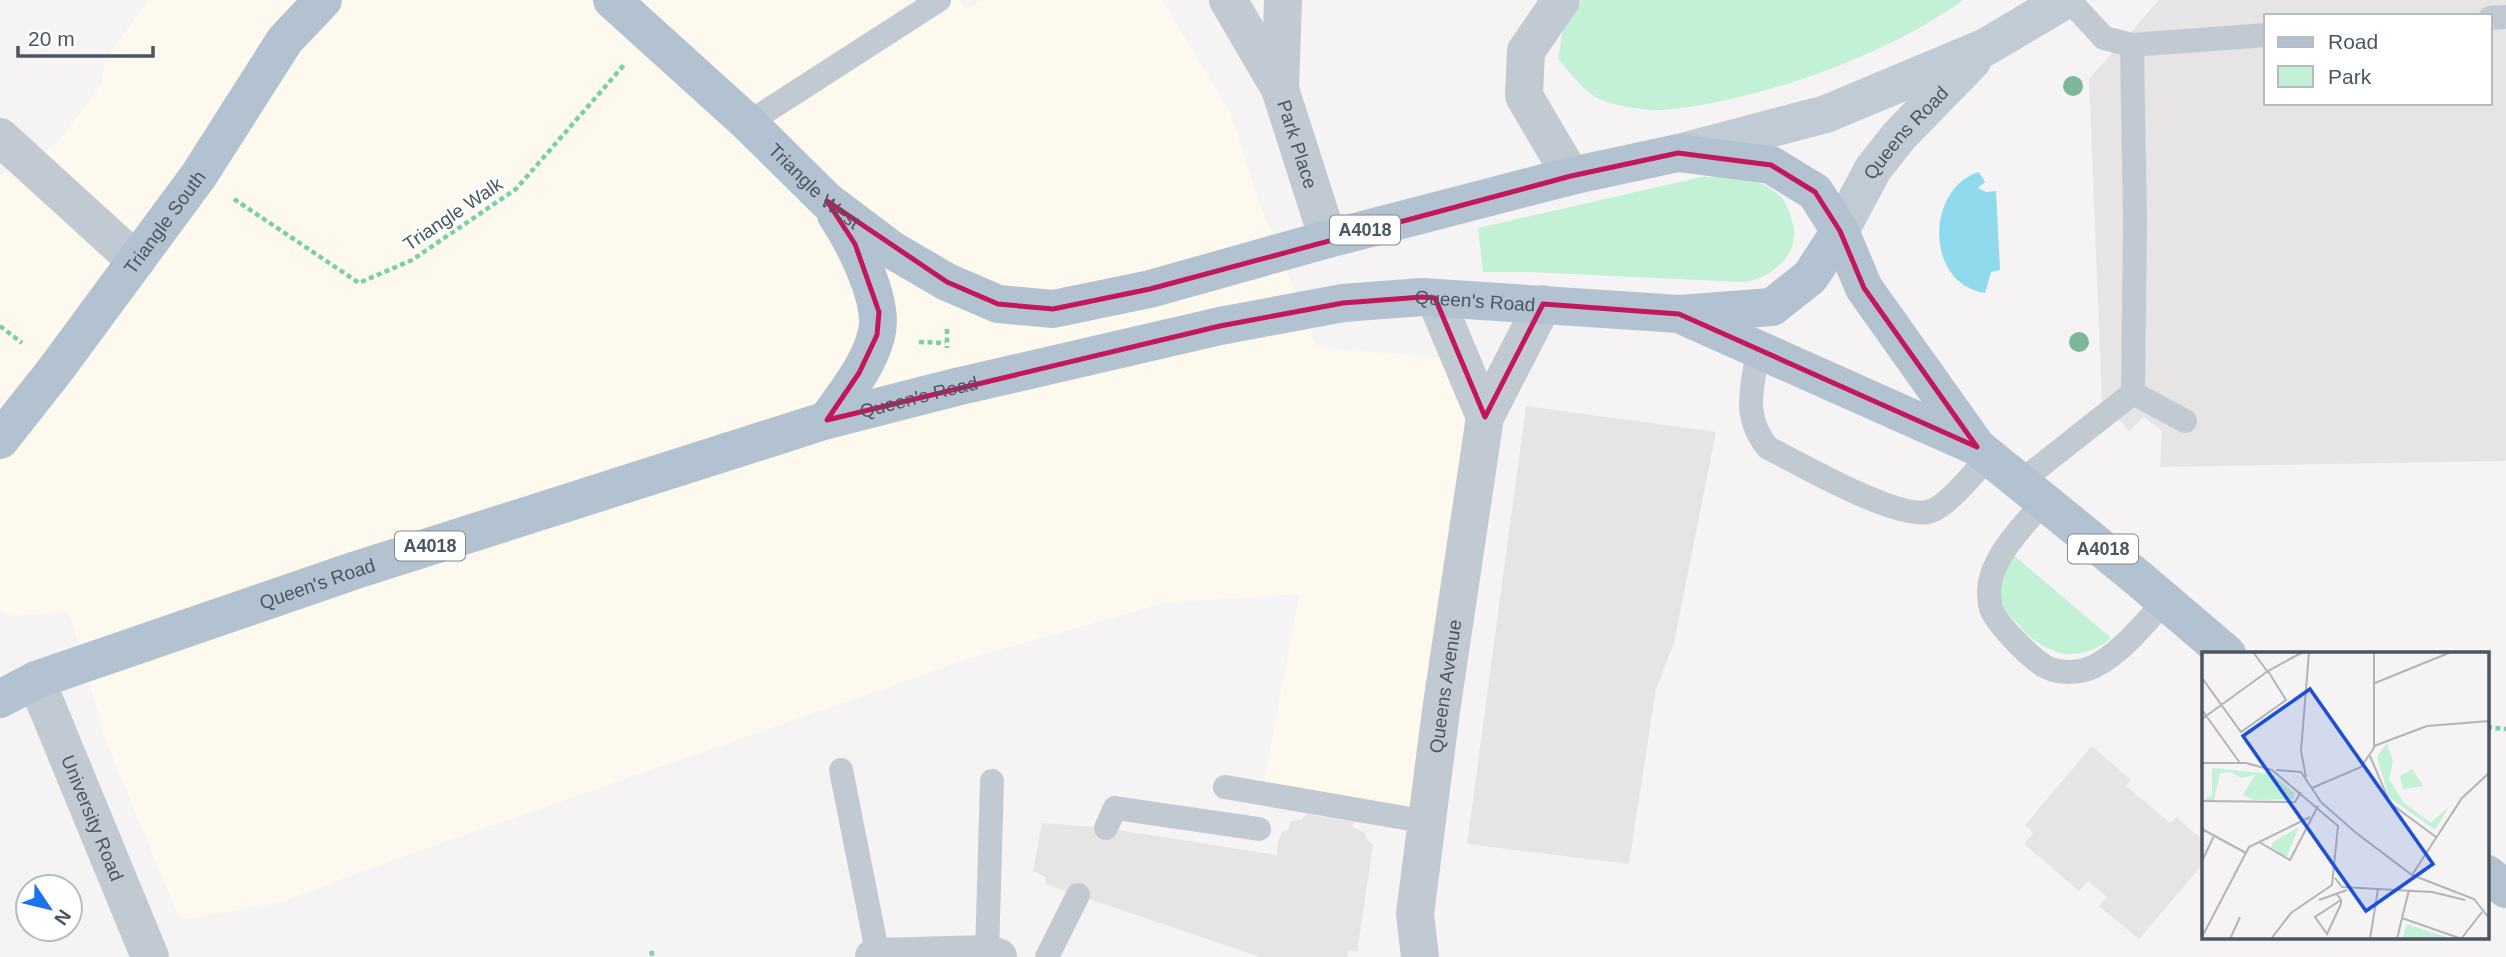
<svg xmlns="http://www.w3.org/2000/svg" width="2506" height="957" viewBox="0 0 2506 957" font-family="Helvetica,sans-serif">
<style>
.commercial{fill:#fdf9ef}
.education{fill:#e6e4e5;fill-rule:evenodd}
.green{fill:#c3f1d5}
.water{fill:#90daee}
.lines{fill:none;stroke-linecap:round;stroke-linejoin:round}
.path{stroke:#7ad0a6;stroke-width:4.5;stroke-dasharray:5 3.5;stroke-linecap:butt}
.service{stroke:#c1cad2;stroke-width:24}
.minor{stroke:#c1cad2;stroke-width:38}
.secondary{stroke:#c1cbd6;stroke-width:38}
.primary{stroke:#b3c2d1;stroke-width:38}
.tree{fill:#7bb799}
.marked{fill:none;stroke:#c2185b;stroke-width:5;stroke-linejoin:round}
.labels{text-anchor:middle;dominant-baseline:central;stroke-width:5;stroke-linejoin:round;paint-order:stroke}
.shield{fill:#fff;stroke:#808990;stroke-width:2}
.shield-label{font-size:18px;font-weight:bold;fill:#4a5661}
.street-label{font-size:19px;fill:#4a5661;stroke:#fff}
.inset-road{fill:none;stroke:#b1b4b9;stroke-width:2}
.view{fill:#1d4ed8;fill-opacity:0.15;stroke:#1d4ed8;stroke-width:3.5}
.inset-edge{fill:none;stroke:#4a5661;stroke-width:3.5}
</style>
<rect width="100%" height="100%" fill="#f5f3f3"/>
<polygon class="commercial" points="148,0 960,0 966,9 982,0 1162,0 1231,114 1258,199 1317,347 1478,361 1411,809 1264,785 1299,594 1164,603 971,658 371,868 282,902 180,920 105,739 69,611 12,616 0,611 0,175 55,145 101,85 105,60"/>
<g class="education">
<path d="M2159,0H2506V461L2160,467L2162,431L2144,417L2129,431L2102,400L2089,79ZM2266,16H2490V103H2266Z"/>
<polygon points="1526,406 1716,432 1674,643 1656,689 1629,864 1467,844"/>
<polygon points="2092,746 2131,780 2126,786 2170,823 2176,817 2203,840 2203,864 2139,939 2099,906 2107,897 2088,881 2079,891 2024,844 2033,833 2025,825"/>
<polygon points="1306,814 1354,822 1353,827 1365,833 1367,840 1373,845 1357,952 1349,950 1347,957 1260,957 1045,884 1046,877 1033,871 1042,823 1106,828 1277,855 1278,842 1282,832 1288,830 1291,821 1301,820"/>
</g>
<g class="green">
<path d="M1582,0H1963C1889,55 1756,102 1664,110C1649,111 1625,107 1610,103C1586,96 1574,77 1558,59L1563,29Z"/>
<path d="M1702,177C1727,177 1754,175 1775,192C1783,197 1787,205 1790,214C1791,219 1794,225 1794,229C1797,258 1768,280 1742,282L1529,272H1483L1478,228Z"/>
<path d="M2011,553L2111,638C2077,666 2043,655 2017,623C2012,618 2006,612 2003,606C1995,590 2005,569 2011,553Z"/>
</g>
<path class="water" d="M1979,172L1985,182L1978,188L1986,192L1996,191L2000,270L1991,272L1985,293C1923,283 1927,187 1979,172Z"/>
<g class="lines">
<g class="path">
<polyline points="234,199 359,283 412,260 516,189 624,65"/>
<polyline points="0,326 22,343"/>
<polyline points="947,329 947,348"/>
<polyline points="919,342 945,343"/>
<polyline points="2487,727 2506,729"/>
<polyline points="651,951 653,957"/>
</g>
<g class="service">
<polyline points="2069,0 2104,38 2132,45 2266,35"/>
<polyline points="2490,18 2506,17"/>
<polyline points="748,123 939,0"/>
<path d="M1758,351C1752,389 1742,416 1768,448C1799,463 1901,523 1931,511C1950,504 1974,472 1989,457"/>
<polyline points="2133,393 2185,421"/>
<polyline points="2020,482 2133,393 2135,223 2132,45"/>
<path d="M2044,501C2024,526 1991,556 1989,590C1989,596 1990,607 1992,611C1999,626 2033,661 2048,668C2062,674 2081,673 2095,666C2123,651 2144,624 2165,601"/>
<polyline points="841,770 878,956"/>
<polyline points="1225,787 1428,822"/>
<polyline points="1106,828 1115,808 1259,829"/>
<polyline points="987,954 992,781"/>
<polyline points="1047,957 1078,895"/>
</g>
<g class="minor">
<path id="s1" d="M1228,0L1280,89L1328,239"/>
<polyline points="1561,0 1526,51 1524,96 1571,176"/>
<polyline points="1280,89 1283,0"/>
<polyline points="0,137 136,261"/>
<polyline points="1435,298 1485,417"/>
<path id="s2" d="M36,680L150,957"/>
<polyline points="874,957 987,954 998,957"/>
<path id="s3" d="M1420,957L1415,914L1441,711L1485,417L1543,304"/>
</g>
<g class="secondary">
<polyline points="1678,153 1826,114 1986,47 2065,0"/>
<path id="s4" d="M1840,231L1873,169L1899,136L1972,61"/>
</g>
<g class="primary">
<path id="s5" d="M612,0L748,123L827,201L892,250L947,282L998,304L1053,309L1150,289L1328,239L1571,176L1678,153L1771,165L1815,192L1840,231L1864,288L1977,447"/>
<polyline points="1681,315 1977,447 2138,578 2227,654"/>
<path d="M827,420C845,394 868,367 876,336C886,303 854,242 836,215"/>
<path id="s6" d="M0,440L56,369L199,175L285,40L323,0"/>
<path id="s7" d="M0,699L36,680L356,570L827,420L956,387L1220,326L1343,303L1422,297L1679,314L1772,307L1810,277L1840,231"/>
<polyline points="2487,874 2506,889"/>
</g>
</g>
<g class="tree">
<circle cx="2073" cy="86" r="10"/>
<circle cx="2079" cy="342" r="10"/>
</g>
<path class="marked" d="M1678,153L1771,165L1815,192L1840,231L1864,288L1977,447L1679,314L1543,304L1485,417L1435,298L1422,297L1343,303L1220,326L827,420L859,373L877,335L879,312L855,244L827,201L947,282L998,304L1053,309L1150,289L1571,176Z"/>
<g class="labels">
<g class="shield">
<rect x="1330" y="215.5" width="70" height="29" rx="5"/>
<rect x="395" y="531.5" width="70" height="29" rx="5"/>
<rect x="2068" y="534.5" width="70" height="29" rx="5"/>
</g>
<g class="shield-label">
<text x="1365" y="230">A4018</text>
<text x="430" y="546">A4018</text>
<text x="2103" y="549">A4018</text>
</g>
<g class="street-label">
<text stroke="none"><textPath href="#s4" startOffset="119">Queens Road</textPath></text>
<text stroke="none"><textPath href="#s1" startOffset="161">Park Place</textPath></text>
<text stroke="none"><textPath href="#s5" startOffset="275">Triangle West</textPath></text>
<text transform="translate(453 214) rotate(-34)">Triangle Walk</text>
<text stroke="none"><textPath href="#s6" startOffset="273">Triangle South</textPath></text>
<text stroke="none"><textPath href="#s7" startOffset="1535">Queen's Road</textPath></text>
<text stroke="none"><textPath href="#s7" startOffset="968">Queen's Road</textPath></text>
<text stroke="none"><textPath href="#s7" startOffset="338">Queen's Road</textPath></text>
<text stroke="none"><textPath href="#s3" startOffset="273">Queens Avenue</textPath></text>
<text stroke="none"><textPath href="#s2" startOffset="149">University Road</textPath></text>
</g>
</g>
<g transform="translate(2202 652)">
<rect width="287" height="287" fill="#f5f3f3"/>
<path d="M185,91L191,109L187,127L202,151L229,171L247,154L233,178L187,145L175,105ZM10,116L70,122L92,141V147L52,148L41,143L53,123L39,126L29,120L18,121L12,148H2L10,143ZM210,117L221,134L201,137L198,124ZM97,175L84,206L69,195L71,190ZM205,272L207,273L251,287H200Z" fill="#c3f1d5"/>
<path class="inset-road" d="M51,0L65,19M0,26L39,80L84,48L66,19M173,31L249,0M0,58L38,111M0,67L66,19L101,0M172,94L225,74L287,69M168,104L188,151L234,185M0,111H44L70,118L136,174L130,233L89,261L69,287M74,118L99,120L119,150L153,180L210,223L272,247L287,266M104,125L99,99L107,0M110,136L159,115L172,96V0M0,149L93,150L99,140M0,177L44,201M57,190L88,208L116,154M0,209L12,184M210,223L260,146L287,121M133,226L140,235L230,240L263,248M134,241L139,248V252L125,282L113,265L139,248M117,248L145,238M200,266L207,238M0,285L47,195L108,165M28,287L38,265M168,287L176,237M195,287L200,266L260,287M259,287L280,260"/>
<path class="view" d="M108,37L231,212L164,259L41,84Z"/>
<rect width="287" height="287" class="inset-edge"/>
</g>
<rect x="2264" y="14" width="228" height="91" fill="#ffffff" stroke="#b7bbc0" stroke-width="2"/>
<rect x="2278" y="37" width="35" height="10" fill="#b3c2d1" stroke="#b7bbc0" stroke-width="2"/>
<text x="2328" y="49" font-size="21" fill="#4a5661">Road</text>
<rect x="2278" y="66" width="35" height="21" fill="#c3f1d5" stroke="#b7bbc0" stroke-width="2"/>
<text x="2328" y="84" font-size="21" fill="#4a5661">Park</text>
<g transform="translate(49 908) rotate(125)"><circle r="33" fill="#ffffff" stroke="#b7bbc0" stroke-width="2"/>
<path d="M0-5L12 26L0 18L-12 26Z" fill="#1a73e8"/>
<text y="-10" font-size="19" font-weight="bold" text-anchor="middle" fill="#4a5661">N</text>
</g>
<path d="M18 46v10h135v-10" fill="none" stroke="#4a5661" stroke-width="3.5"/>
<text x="28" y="46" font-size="21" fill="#4a5661" stroke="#ffffff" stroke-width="5" paint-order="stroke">20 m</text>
</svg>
